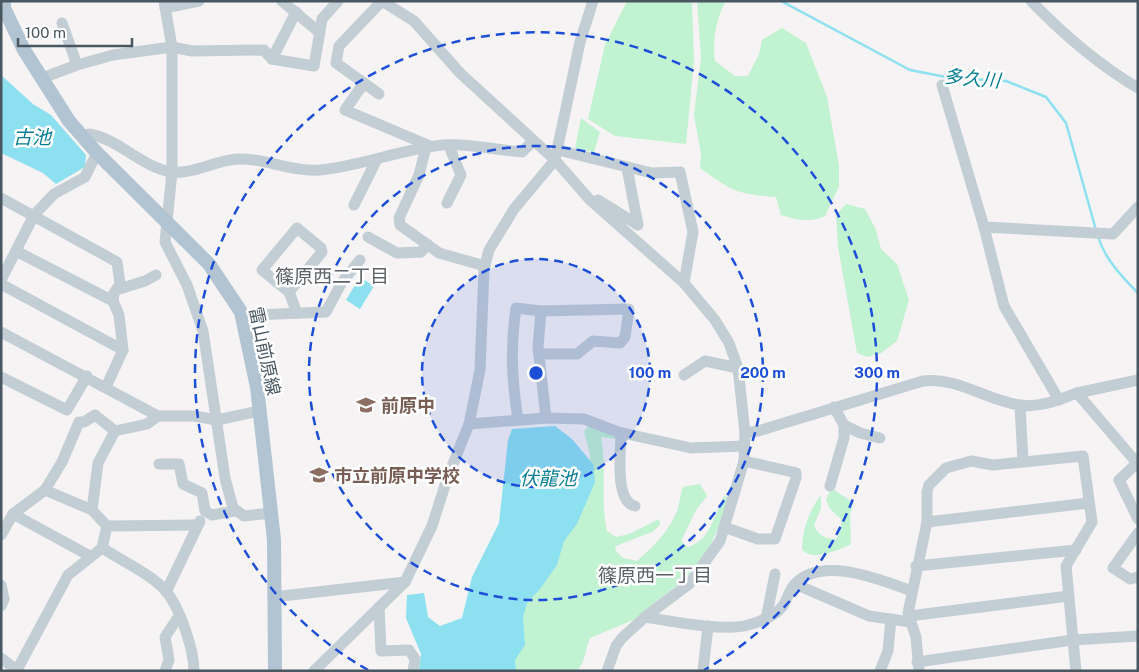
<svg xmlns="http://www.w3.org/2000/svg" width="1139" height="672" viewBox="0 0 1139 672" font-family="'Public Sans','Noto Sans JP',sans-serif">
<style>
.green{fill:#c1f2d2}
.water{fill:#8de0f0}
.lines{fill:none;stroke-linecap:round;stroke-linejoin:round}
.stream{stroke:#8de0f0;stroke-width:2.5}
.minor{stroke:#c3cdd4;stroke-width:11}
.major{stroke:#b2c3d1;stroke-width:14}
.ring{fill:none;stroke:#1d4ed8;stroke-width:2.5;stroke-dasharray:9 6}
.labels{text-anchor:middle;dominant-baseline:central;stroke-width:5;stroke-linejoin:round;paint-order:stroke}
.street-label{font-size:18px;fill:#495761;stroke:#fff}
.education-label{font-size:18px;font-weight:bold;fill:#785e54;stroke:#fff;text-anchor:start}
.water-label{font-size:19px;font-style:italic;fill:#097e95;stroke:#fff}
.neighbourhood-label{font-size:19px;fill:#5e6368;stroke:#fff}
.centre{fill:#1d4ed8;stroke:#fff;stroke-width:2.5}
.ring-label{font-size:15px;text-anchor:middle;font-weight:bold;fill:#1d4ed8;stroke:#fff;stroke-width:5;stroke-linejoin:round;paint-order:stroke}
</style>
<rect width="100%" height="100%" fill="#f5f3f3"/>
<g class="green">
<polygon points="627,1 692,1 694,60 686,144 615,136 588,119 605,45"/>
<path d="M697,1H726C716,17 712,43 715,61L735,76H748L759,54L762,40L782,28L806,43L827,97L839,166V186L825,216C808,223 798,220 781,215L776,197C736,194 732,191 700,168L701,154L694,115L701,58Z"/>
<polygon points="581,118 600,132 594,152 575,148"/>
<polygon points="846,204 865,209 876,230 881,249 897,264 909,300 897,341 881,353 867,357 857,353 838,247 836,215"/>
<path d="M588,426L617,435V439L601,437C607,468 600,500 607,531L616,537L629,534L659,519L660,525L652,532L616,546L615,550L623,558L637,561C653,547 670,530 677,511C680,503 680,495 683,487L700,484L707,496L696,510L681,541L688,547C710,541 714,515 724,496L728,497L721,521L712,542L701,560L684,580L633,620L590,638C584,653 587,658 577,671H511L522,603L591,477L590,455L584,432Z"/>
<path d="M835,490C841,496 848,497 853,504L850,514L851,542L850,545C836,550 815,562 802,550C802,530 809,511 821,495V508L814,525C818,536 826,539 837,539L841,528V519L830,509L826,499L830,491Z"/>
</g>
<g class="water">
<polygon points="1,75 33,104 51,115 86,155 85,167 56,184 43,173 1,153"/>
<polygon points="360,277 374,286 360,309 346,300"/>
<polygon points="555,426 572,439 593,464 595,482 577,524 564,541 557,565 540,589 527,603 523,617 525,645 515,660 516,671 419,671 421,654 406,618 407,595 424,593 428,617 440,626 462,618 472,577 499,523 508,440 512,429"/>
</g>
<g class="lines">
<g class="stream">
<polyline points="781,1 910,70 951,78 1006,81 1046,97 1066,123 1096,230"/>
<path d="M1098,236C1104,258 1122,277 1138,293"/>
</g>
<g class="minor">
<polyline points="164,1 172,47 172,172 165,242 187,285 203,331 225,478 233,508 244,516 271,513"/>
<polyline points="282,1 320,33"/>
<polyline points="382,1 414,21 460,73 555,160 590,200 684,283 715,320 729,343 738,368 745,433 744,461 720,541 689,584 645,617 622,638 616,646 607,671"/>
<polyline points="382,1 339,46 336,63 364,83 345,110 430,146"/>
<path d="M1031,1C1064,35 1097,64 1138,88"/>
<polyline points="165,8 199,1"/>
<polyline points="62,23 77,65"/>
<polyline points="272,59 296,12"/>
<polyline points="42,78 77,65 113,55 172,47 192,51 264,50 272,59 314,66 322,19 338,1"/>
<polyline points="364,83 379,94"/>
<polyline points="942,85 984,227 1004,306 1059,400"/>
<path d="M84,139L89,134C119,139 140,166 171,172C192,175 216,160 238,159C266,158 291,172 320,170C362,166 401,149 443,145C470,143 495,150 522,152L533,141"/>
<polyline points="426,147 419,175 399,218 400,225 439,253 485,266"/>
<polyline points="558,150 652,173 680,172 693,232 684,283"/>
<polyline points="1,198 117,262 120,284 114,293 113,301 119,315 123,350 106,387"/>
<polyline points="598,200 638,225 627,168"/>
<polyline points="447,203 461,175 451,151 452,145"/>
<polyline points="354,205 377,159"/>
<polyline points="984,227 1113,234 1138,207"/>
<polyline points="368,237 397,253 421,252 427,244"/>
<polyline points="16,251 113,301"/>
<polyline points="1,280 34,215 54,194 85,177 97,153"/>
<polyline points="1,284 123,350"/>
<polyline points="116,290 145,281 156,275"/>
<polyline points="289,292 322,252 321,248 297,228 262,270 289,292 297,313"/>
<polyline points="541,311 538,347 546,418"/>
<polyline points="243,318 252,315 326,312 342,282 360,260"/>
<polyline points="1,332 158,416 194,416 217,420 259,411"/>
<polyline points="684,375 705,361 738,368"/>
<polyline points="1,377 67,410 87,376"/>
<polyline points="1077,393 1138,380"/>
<polyline points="1020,405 1023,461"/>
<path d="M518,420C512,380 510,349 516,308L541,311L629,309L625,337L620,343L593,341L577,354H539"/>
<polyline points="469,424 546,418 584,419 618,432 691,448 744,446"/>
<polyline points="844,425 860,433 880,438"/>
<path d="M621,433C621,450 614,501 635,506"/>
<path d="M745,433L758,431L923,381C959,377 987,401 1020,405C1039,408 1059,400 1077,393L1137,463L1119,480L1138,519"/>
<polyline points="159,464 179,464 183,484 202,493 205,511 212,515 235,511"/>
<polyline points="830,486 844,438 844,425 834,407"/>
<polyline points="45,490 62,462 79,422 84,422 95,415 115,431"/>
<polyline points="92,510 98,463 115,431 147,424 158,416"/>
<polyline points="13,514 90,556"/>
<polyline points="927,522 1089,503"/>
<polyline points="107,526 198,525"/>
<polyline points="724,527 758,539 775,539 796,478 796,473 793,472 744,461"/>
<polyline points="1138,533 1113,568 1130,579 1138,577"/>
<polyline points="1,535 13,514 45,490 92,510 107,526 102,548 68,575 17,670"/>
<path d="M102,548C121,560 152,575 166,591C180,608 194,650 194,671"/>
<polyline points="916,566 1076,550"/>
<polyline points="795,584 869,616 911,622"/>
<polyline points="1,585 4,599 1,606"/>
<polyline points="166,592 200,521"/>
<polyline points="273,597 405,582"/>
<polyline points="379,607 381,651 409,650 415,659 413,671"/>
<polyline points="909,616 1069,596"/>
<path d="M645,617C670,621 725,632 748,625C759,622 774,617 782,607C787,601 789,590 795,584C822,555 881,580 912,591"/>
<polyline points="766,619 775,574"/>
<polyline points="1,658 18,671"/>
<polyline points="917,662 1073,640 1138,636"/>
<polyline points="165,671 169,660 165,637 179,616"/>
<polyline points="314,671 405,582 432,526 447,479 469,424 480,370 484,269 489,250 514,209 555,160 580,42 593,1"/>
<polyline points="703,671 708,626"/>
<polyline points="880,671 888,651 891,619"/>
<polyline points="919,671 916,637 908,613 927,522 927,492 929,485 946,468 971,461 993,465 1083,456 1092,522 1066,566 1076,671"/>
</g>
<polyline class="major" points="4,1 4,8 24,50 69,121 97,153 209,264 241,312 257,387 274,540 275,671"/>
</g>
<circle cx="536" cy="373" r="114" fill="#1d4ed8" fill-opacity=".12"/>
<g class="ring">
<circle cx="536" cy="373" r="114"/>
<circle cx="536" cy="373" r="227"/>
<path d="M368 670A341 341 0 1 1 704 670"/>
</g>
<defs>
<g id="school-bare" transform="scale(1.5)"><path d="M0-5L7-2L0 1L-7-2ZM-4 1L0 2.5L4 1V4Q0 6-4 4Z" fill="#8d6e63" stroke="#fff" stroke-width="2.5" paint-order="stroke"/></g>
</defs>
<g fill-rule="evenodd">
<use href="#school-bare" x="366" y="405"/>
<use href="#school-bare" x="319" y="475"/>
</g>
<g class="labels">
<g class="street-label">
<text transform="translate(265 351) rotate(78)">雷山前原線</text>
</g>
<g class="education-label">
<text x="381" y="405">前原中</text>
<text x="334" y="475">市立前原中学校</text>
</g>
<g class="water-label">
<text transform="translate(972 78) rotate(5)">多久川</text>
<text x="32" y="137">古池</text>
<text x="548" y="478">伏龍池</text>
</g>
<g class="neighbourhood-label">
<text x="332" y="276">篠原西二丁目</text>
<text x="655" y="575">篠原西一丁目</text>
</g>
</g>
<circle cx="536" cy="373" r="8" class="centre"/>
<g class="ring-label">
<text x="650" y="378">100 m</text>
<text x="763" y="378">200 m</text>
<text x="877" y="378">300 m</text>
</g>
<rect width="1139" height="672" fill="none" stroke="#495761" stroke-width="5"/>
<path d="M18 38v8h114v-8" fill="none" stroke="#495761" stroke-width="2.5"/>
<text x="25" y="38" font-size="15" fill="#495761" stroke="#ffffff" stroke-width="4" paint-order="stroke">100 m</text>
</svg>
